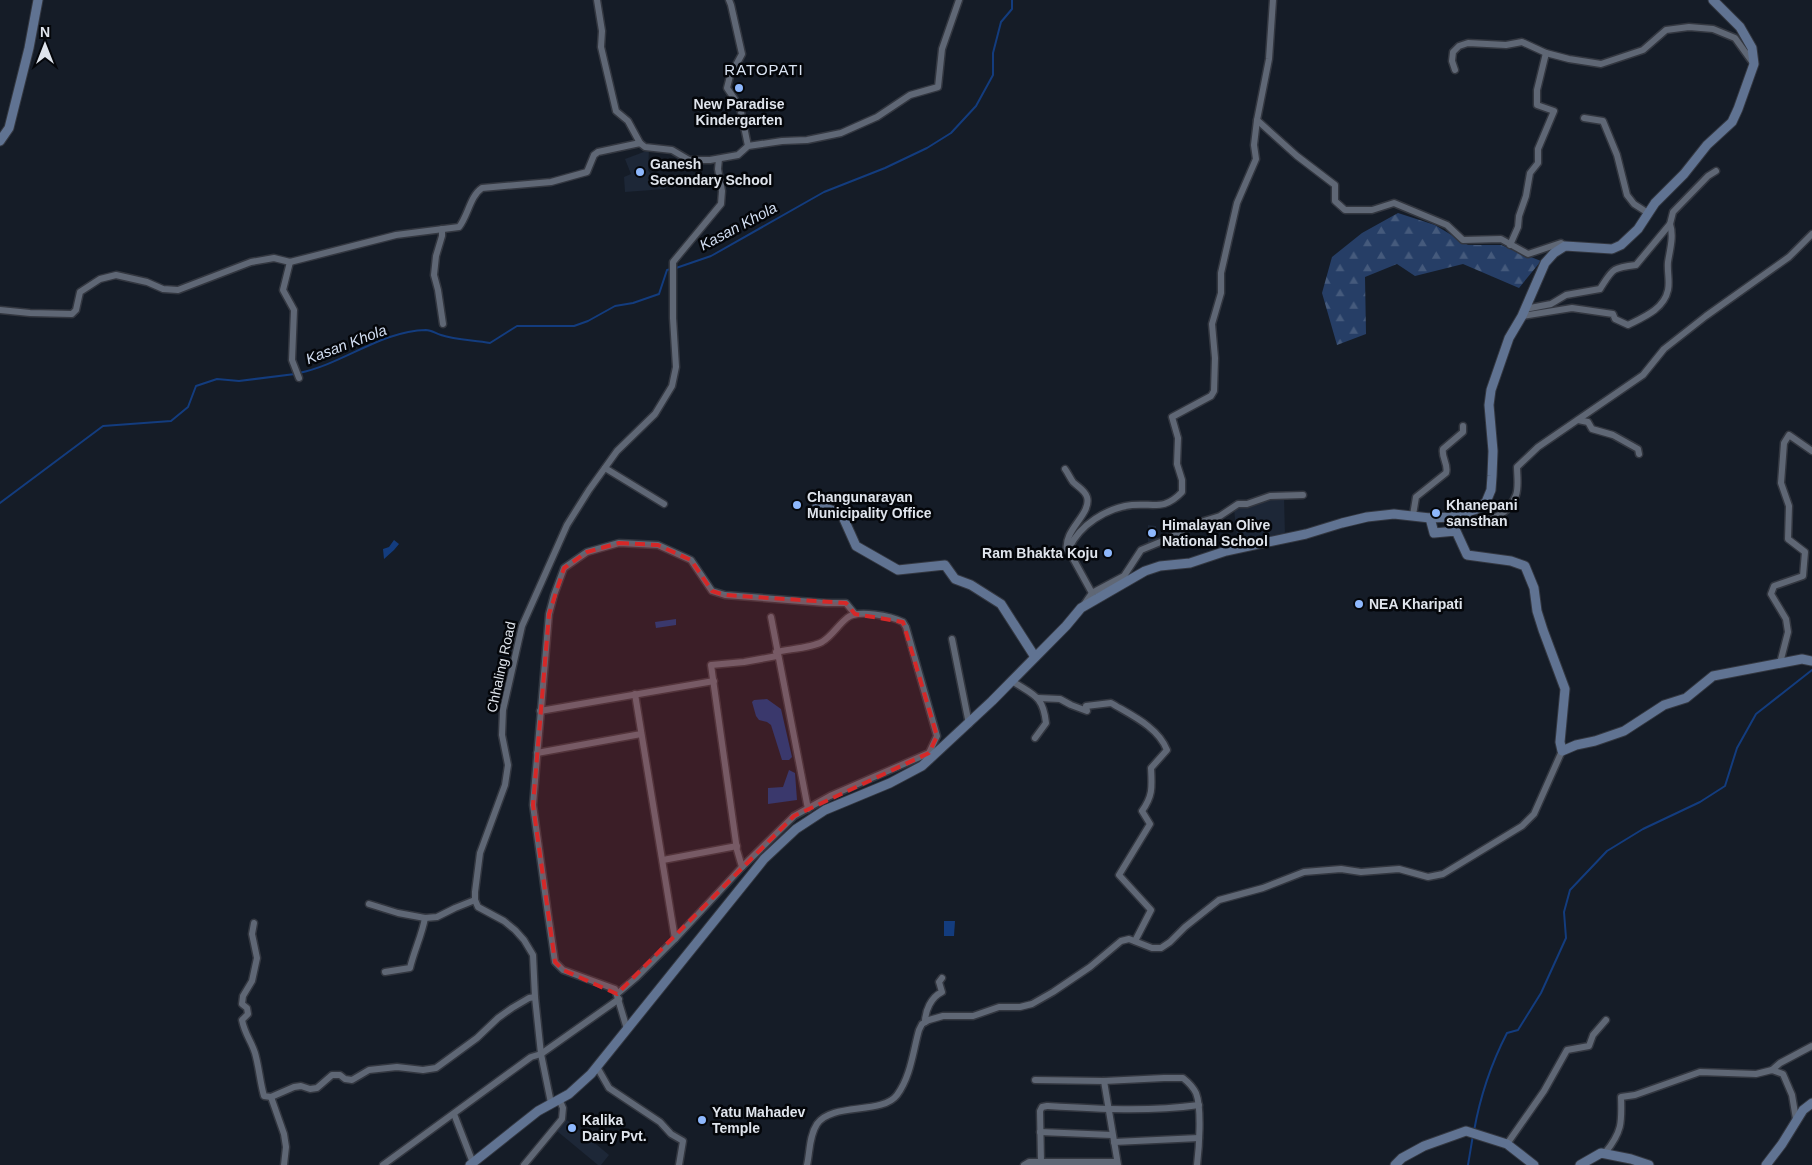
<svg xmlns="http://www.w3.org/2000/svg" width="1812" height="1165" viewBox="0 0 1812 1165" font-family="Helvetica,sans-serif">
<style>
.built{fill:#1d2737}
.forest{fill:url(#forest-firs)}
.water{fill:#133c7e}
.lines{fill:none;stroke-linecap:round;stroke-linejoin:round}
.stream{stroke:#133c7e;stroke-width:2}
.street-casing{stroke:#333740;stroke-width:9}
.secondary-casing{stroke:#333740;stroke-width:11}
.street{stroke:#5f6775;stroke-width:6}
.secondary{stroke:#607392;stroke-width:9}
.marked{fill:#d62828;fill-opacity:0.2;stroke:#d62828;stroke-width:4;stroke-dasharray:10 6;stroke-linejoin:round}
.poi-dot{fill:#8eb8fd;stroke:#04060a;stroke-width:2}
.labels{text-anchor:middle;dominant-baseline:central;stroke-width:5;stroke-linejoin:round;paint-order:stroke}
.poi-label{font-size:14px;font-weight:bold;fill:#dfe4ec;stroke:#04060a;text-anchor:start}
.street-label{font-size:14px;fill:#dfe4ec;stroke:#04060a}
.neighbourhood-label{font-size:15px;letter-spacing:1px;fill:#dae4f3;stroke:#04060a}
.water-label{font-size:15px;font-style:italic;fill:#d3dff3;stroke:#04060a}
</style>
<defs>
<pattern id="forest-firs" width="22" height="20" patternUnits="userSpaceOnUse" patternTransform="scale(1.25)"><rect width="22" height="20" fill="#263e66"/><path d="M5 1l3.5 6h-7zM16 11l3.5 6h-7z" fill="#455a7c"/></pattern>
</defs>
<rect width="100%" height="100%" fill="#151c27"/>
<g class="built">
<polygon points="649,150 648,170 651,174 672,180 665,189 625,192 624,177 631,174 625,159"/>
<polygon points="1284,496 1285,536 1238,546 1234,509 1259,499"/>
<polygon points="1148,525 1156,526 1157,539 1148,543"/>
<polygon points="567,1120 609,1155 601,1165 598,1165 557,1131"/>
</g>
<polygon class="forest" points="1398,213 1435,225 1468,245 1501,245 1541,261 1519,288 1463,264 1415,276 1397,264 1365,277 1366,334 1337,345 1322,293 1332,257 1362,233"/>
<g class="water">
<polygon points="394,540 399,544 394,550 384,559 383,549 389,547"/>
<polygon points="676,619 676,625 656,628 655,622"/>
<polygon points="767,699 781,709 792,757 789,760 782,760 771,725 767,722 759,720 756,716 752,702 754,700"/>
<polygon points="789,770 795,773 797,800 768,804 768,788 783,787"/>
<polygon points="944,921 955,921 954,936 944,936"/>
</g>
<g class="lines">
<g class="stream">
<polyline points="676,268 711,256 824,192 885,168 927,148 951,133 976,106 993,75 993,53 1001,22 1012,9 1012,0"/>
<path d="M299,373C343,364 381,331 426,330C432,330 436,334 441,335C456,340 474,340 490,343L517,326H574L588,321L615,306L633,303L659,294L667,270L671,269"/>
<polyline points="0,503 103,426 171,421 188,407 196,386 217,379 239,381 295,374"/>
<path d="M1474,1131C1480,1097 1491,1064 1507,1033L1518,1030L1541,993L1566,938L1564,912L1570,890L1607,851L1643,829L1700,802L1725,786L1737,748L1756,714L1812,670"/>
<polyline points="1468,1165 1473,1135"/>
</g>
<g class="street-casing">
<g id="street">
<polyline points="597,0 602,31 601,47 616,111 628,121 640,143"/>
<polyline points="729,0 731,5 742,54 730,76 727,88 740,107 748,146"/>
<polyline points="1273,0 1269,59 1257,120 1297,156 1335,185 1335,201 1345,210 1372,210 1394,203 1447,225 1463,240 1501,239 1528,254 1561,243 1565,246"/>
<polyline points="1455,70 1452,61 1453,52 1459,46 1468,43 1506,45 1522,42 1546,53 1569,59 1601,64 1643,50 1666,30 1689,27 1713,29 1735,38 1753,63"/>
<polyline points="1584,118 1603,121 1617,155 1627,195 1634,204 1648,213"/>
<polyline points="442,229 442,236 436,256 434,275 438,290 443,324"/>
<polyline points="1510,245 1518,227 1519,216 1526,196 1530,173 1538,163 1538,149 1554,111 1537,105 1537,90 1546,53"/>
<polyline points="290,262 283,290 294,310 292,360 299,378"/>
<path d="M1525,309L1551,304L1566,295L1600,289C1613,269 1611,268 1636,265L1670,224L1673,212L1708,176L1716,171"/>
<path d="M0,310L30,313L72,314L76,310L80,292L100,279L116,275L147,282L163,289L178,290L251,262L274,258L290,262L396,235L459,227C468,216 470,196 482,188L551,182L587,172L594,155L598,152L640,143L645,147L672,150L689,160H710L738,155L748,146L782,141L807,140L841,133L877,117L910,95L938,87L942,49L959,0"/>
<path d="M1522,316L1572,308L1613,314L1615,319L1628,325C1644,317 1664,309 1668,290C1670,281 1667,271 1668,262C1670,249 1674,236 1670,224"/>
<polyline points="1578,420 1588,422 1592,429 1613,435 1638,449 1639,454"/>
<polyline points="605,468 664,504"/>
<path d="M1065,469C1068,473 1070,478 1073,482C1078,487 1085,490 1087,497C1092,514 1063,530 1067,550"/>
<path d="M1413,515L1416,497L1446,473C1449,465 1441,457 1443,449L1463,432V426"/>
<path d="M1459,516C1482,525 1506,520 1516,495C1519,487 1517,475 1517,467L1538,447L1643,375L1664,349L1706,316L1789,257L1812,234"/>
<polyline points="1092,593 1124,576 1141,550 1170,538 1191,525 1220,516 1238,504 1247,504 1270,496 1303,495"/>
<path d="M1083,606L1092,593L1070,553L1069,548C1080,525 1106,508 1132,505C1154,503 1164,511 1182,492V480L1177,464L1178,438L1172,417L1211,396L1214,391L1215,358L1212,324L1221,293V273L1237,203L1256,159L1254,145L1257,120"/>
<polyline points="771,617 808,809"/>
<polyline points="952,639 969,724"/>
<polyline points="1780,663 1788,632 1786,619 1771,594 1774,586 1803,576 1805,552 1788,539 1789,506 1781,483 1784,443 1789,435 1812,451"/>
<path d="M1012,681C1033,695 1043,695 1046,723L1035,738"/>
<polyline points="635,694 675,939"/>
<path d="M1038,698L1060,699L1071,705L1087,711L1086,706L1111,703C1131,715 1158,727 1167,750L1151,768C1152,787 1153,796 1142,811L1150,824L1119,875L1151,910L1135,941"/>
<polyline points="540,711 714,681"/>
<polyline points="537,753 641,734"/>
<polyline points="663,860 737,846"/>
<polyline points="742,867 737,850 711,665 744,662 777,656"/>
<polyline points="369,904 398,913 425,918 437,917 455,908 475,900"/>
<path d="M254,923L252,934L257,958L252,981L243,996L242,1004L247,1008L248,1014L242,1020C245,1035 251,1040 255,1053C259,1067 260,1082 264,1096L271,1097L284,1134L286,1147L284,1165"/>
<path d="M385,972L410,968C414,951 422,935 425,918"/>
<path d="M617,994L637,977L675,939L742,867L794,816L830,796L929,753L937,736L906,627L903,622C891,616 857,609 847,618C838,625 832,636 822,642C811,648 789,649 776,652"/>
<path d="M925,1022C925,1011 931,997 942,992L939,982L942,978"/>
<polyline points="627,1029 615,989 563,970 555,962 548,914 533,805 549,614 554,595 564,568 587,552 619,543 658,545 691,560 712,591 725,595 826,603 846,603 855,614"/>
<polyline points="597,1067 609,1088 660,1122 671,1134 683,1141 679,1165"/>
<polyline points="1772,1070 1780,1063 1812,1046"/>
<path d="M1035,1080L1104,1081L1164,1078H1183C1188,1082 1193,1087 1196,1093C1202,1108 1199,1149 1197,1165"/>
<polyline points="1104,1081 1118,1165"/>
<polyline points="271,1097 294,1087 301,1086 310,1089 317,1088 332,1075 340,1075 345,1079 352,1080 369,1070 397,1067 423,1070 436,1068 477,1038 498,1018 512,1008 529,998 535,997"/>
<polyline points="551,1103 541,1054 535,997 533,955 524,940 515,930 504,921 478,907 475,900 475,892 480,853 505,785 508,765 502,735 503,710 522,626 567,525 589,490 617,451 655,414 672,386 676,367 673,318 673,262 721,204 722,191 718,169 719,159"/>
<polyline points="454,1114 473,1163"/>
<polyline points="1040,1132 1112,1135"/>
<polyline points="1114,1142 1199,1138"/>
<polyline points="1507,1144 1544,1091 1567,1050 1589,1046 1593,1035 1606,1020"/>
<path d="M1605,1153C1622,1132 1622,1123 1621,1097L1635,1095L1700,1072L1756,1074L1772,1070L1783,1074L1792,1095L1796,1119"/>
<path d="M1041,1162L1040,1111L1042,1107L1047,1106C1098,1109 1148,1112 1199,1105"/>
<polyline points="383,1165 531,1057 541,1054 619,999"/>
<polyline points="524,1165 562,1119 563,1108 559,1099"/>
<path d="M807,1165C810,1152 809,1136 817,1124C832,1102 882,1115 897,1095C911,1076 913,1051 919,1030L922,1024L929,1020L943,1016H973L999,1007H1020L1032,1004L1053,992L1090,967L1121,941L1129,939L1152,948H1161L1170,942L1185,927L1219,900L1263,888L1304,872L1341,869L1361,872L1399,869L1428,877L1443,874L1522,826L1534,814L1562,751"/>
<polyline points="1024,1165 1029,1162 1117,1162"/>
</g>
</g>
<g class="secondary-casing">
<g id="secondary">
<polyline points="0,141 9,128 29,48 38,0"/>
<polyline points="817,505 834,511 843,517 856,546 898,570 945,565 955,579 971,585 1001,604 1035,657"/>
<polyline points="1430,518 1434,533 1456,531 1467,555 1511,561 1525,566 1534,588 1537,611 1543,630 1565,689 1560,742 1562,751 1576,745 1595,741 1624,731 1664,705 1686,698 1713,676 1802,659 1812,661"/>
<polyline points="470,1165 538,1111 569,1094 591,1074 764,859 796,829 825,810 890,783 922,766 992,701 1066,626 1081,608 1145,571 1160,566 1190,563 1226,551 1306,534 1342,523 1367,517 1394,514 1430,518 1452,517 1477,509 1486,502 1491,490 1492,476 1493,451 1489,405 1491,390 1509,338 1522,316 1545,263 1554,253 1565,246 1612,249 1621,245 1638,229 1655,203 1684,174 1707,145 1732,122 1738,109 1754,64 1752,48 1740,27 1713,0"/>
<polyline points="1395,1165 1402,1158 1424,1146 1466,1131 1507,1144 1534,1165"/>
<polyline points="1580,1165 1601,1153 1631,1159 1649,1165"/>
<polyline points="1766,1165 1782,1144 1803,1110 1812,1103"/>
</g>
</g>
<use href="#street" class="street"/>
<use href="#secondary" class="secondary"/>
</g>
<path class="marked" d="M619,543L658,545L691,560L712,591L725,595L846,603L855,614L903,622L937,736L929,753L794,816L617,994L563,970L555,962L533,805L549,614L564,568L587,552Z"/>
<g class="poi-dot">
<circle cx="739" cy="88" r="5"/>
<circle cx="640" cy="172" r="5"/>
<circle cx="797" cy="505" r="5"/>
<circle cx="1436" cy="513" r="5"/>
<circle cx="1152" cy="533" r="5"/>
<circle cx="1108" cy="553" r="5"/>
<circle cx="1359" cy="604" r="5"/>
<circle cx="702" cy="1120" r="5"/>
<circle cx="572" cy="1128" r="5"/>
</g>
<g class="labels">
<g class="poi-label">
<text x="739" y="104" text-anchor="middle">New Paradise<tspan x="739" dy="16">Kindergarten</tspan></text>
<text x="650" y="164">Ganesh<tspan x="650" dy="16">Secondary School</tspan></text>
<text x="807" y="497">Changunarayan<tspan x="807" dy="16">Municipality Office</tspan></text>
<text x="1446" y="505">Khanepani<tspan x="1446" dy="16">sansthan</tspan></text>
<text x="1162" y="525">Himalayan Olive<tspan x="1162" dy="16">National School</tspan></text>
<text x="1098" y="553" text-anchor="end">Ram Bhakta Koju</text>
<text x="1369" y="604">NEA Kharipati</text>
<text x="712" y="1112">Yatu Mahadev<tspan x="712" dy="16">Temple</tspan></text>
<text x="582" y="1120">Kalika<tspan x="582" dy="16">Dairy Pvt.</tspan></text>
</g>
<g class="street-label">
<text transform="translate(501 667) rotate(-78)">Chhaling Road</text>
</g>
<g class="neighbourhood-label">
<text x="764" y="69">RATOPATI</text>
</g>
<g class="water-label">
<text transform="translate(738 226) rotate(-28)">Kasan Khola</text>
<text transform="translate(346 344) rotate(-21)">Kasan Khola</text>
</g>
</g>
<g transform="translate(45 45)" stroke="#04060a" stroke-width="4" paint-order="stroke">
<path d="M0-4L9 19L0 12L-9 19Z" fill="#dfe4ec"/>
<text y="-8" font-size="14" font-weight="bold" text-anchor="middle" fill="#dfe4ec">N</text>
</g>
</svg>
